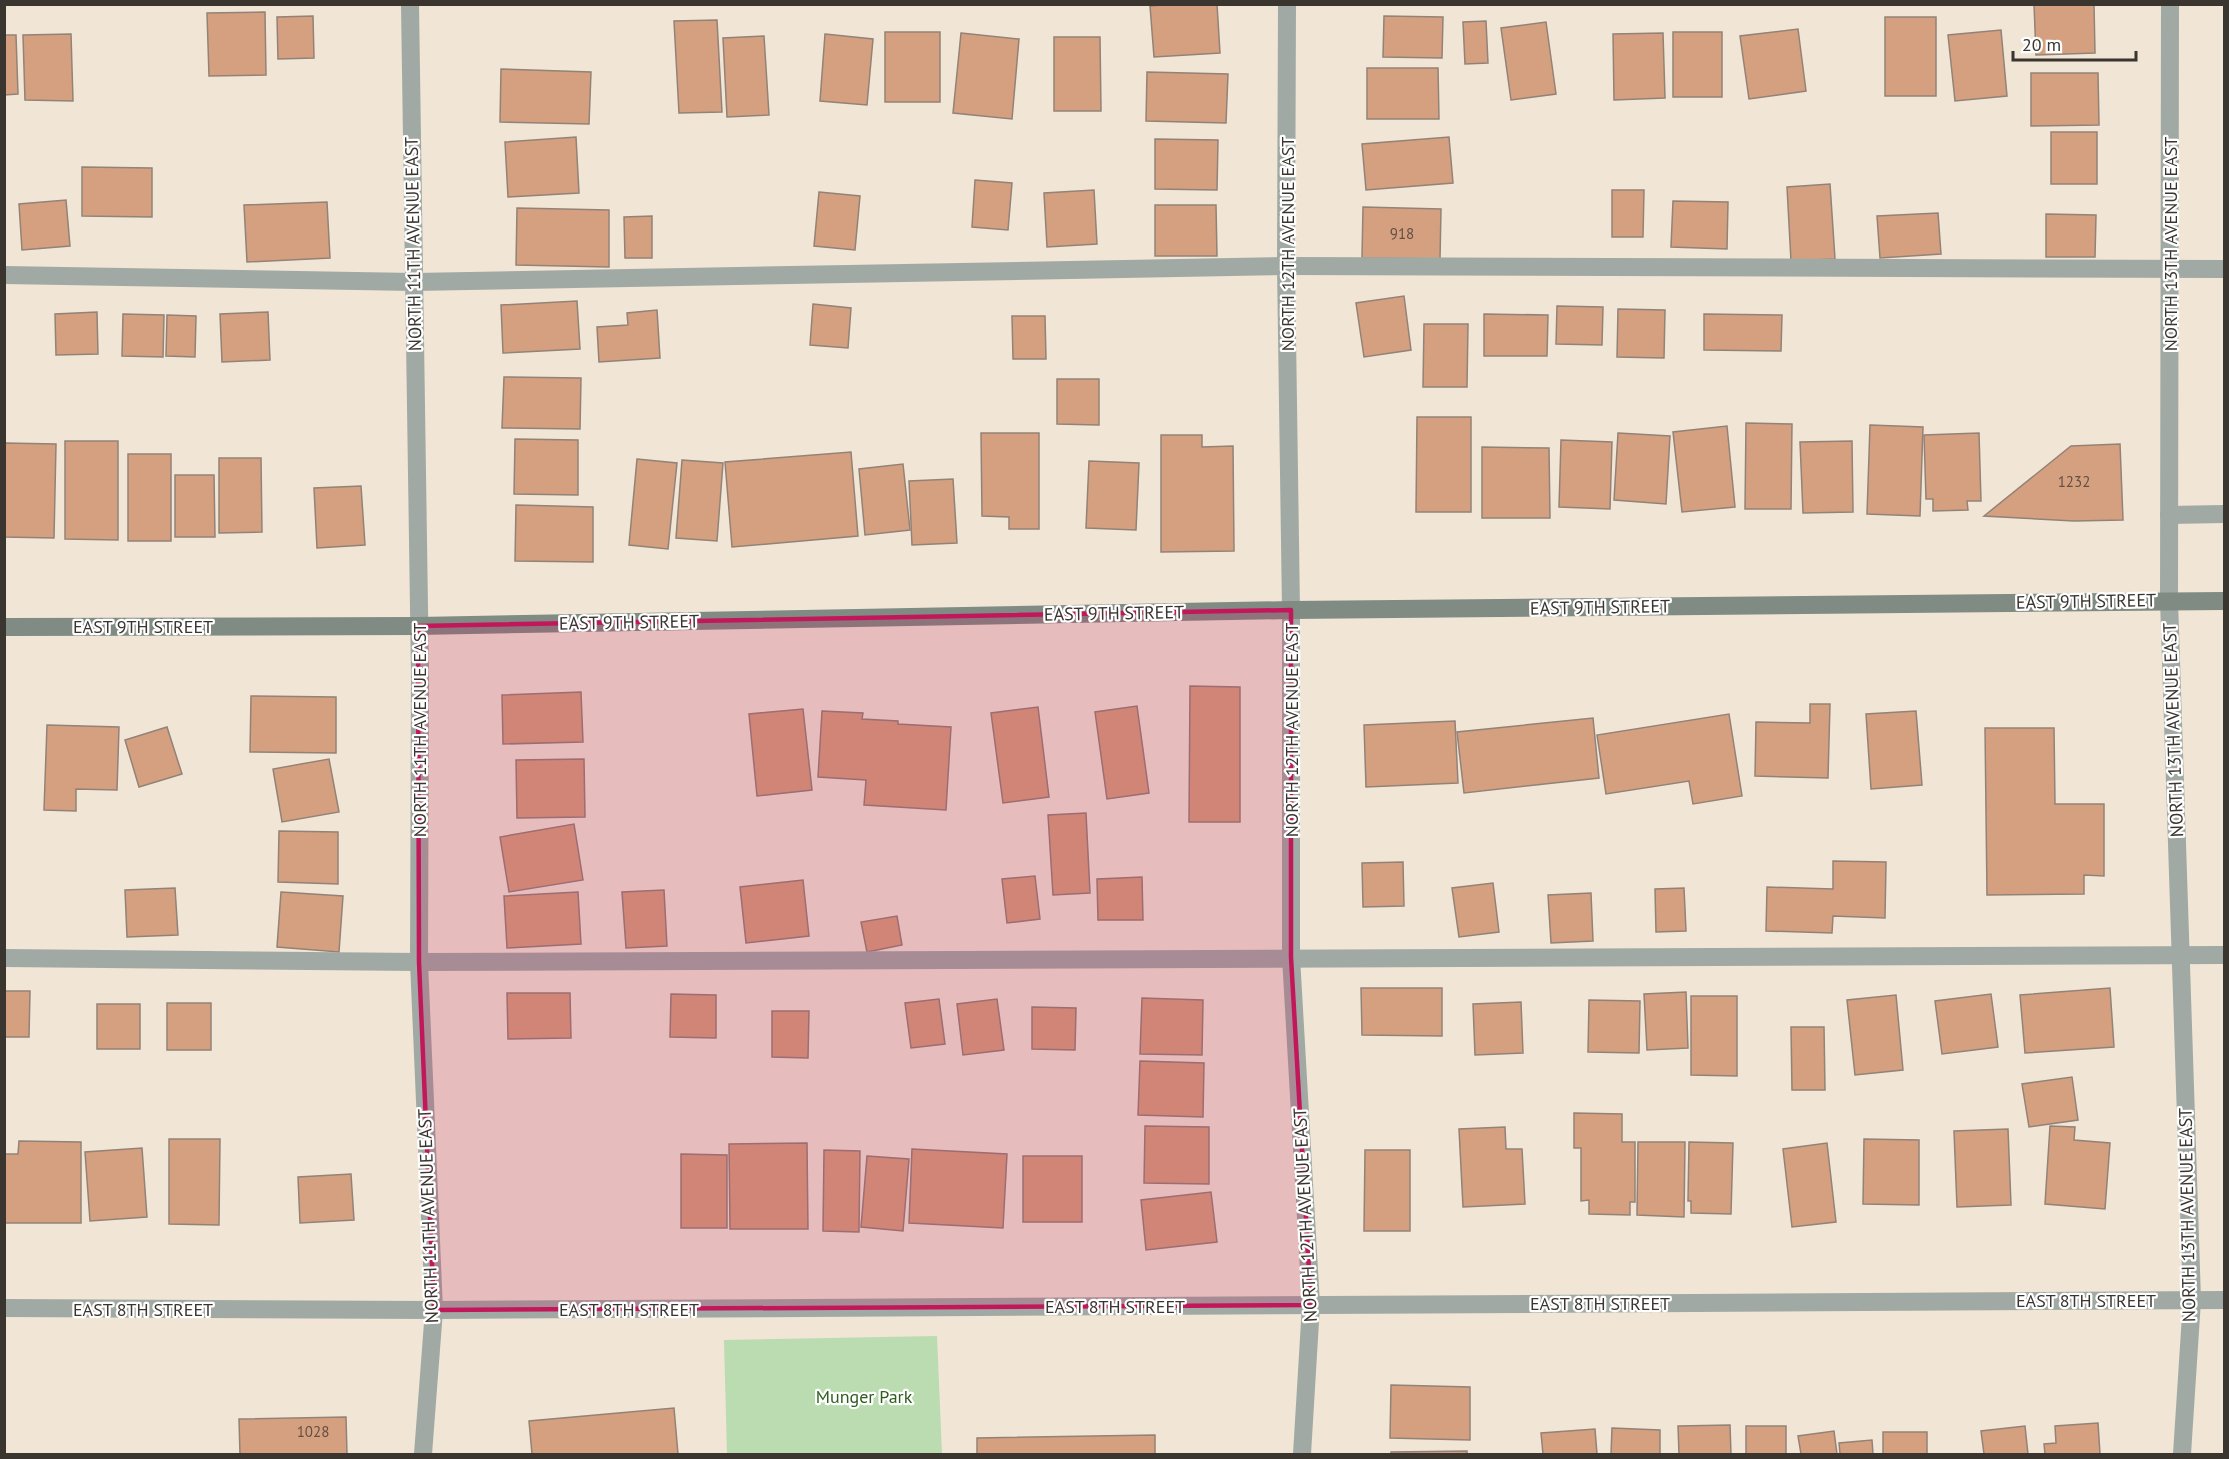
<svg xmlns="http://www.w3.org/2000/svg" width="2229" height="1459" viewBox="0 0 2229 1459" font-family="'PT Sans',sans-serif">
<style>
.green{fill:#badcb0}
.building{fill:#d5a07f;stroke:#938278;stroke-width:1.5}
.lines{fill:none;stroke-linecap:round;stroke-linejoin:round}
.lane{stroke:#a1a9a4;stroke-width:18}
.street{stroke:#a1a9a4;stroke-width:18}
.secondary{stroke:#808b84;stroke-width:18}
.marked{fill:#c2185b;fill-opacity:0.2;stroke:#c2185b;stroke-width:4.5;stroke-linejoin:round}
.labels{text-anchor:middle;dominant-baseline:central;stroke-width:4.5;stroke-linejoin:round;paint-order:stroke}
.number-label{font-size:15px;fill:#615043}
.street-label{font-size:18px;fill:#3a352f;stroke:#fff}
.park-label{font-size:18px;fill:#2d5c1d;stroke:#fff}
</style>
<rect width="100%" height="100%" fill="#f1e5d5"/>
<polygon class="green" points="937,1336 942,1454 727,1454 724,1340"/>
<g class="building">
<polygon points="1171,4 1217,4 1220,53 1154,57 1150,6"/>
<polygon points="2034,4 2094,4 2095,53 2036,55"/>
<polygon points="265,12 266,75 209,76 207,13"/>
<polygon points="313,16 314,58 278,59 277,17"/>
<polygon points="1384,16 1443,17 1442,58 1383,57"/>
<rect x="1885" y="17" width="51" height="79"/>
<polygon points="717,20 722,112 679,113 674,21"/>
<polygon points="1486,21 1488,63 1465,64 1463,22"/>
<polygon points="1546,22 1556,94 1511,100 1501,28"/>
<polygon points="1798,29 1806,91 1749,99 1740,36"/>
<polygon points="2001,30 2007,96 1955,101 1948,35"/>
<rect x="885" y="32" width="55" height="70"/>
<rect x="1673" y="32" width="49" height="65"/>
<polygon points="961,33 1019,39 1012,119 953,113"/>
<polygon points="1663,33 1665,98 1614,100 1613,34"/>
<polygon points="71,34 73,101 25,100 23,35"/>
<polygon points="825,34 873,39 867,105 820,101"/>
<polygon points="4,35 16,35 18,94 4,95"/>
<polygon points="764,36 769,115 727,117 723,38"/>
<polygon points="1054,37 1100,37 1101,111 1054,111"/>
<polygon points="1367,68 1438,68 1439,119 1367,119"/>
<polygon points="501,69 591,72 589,124 500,122"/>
<polygon points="1147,72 1228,74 1226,123 1146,121"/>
<polygon points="2031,73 2098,73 2099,125 2031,126"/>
<rect x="2051" y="132" width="46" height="52"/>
<polygon points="576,137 579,193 508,197 505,142"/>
<polygon points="1449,137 1453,183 1366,190 1362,144"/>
<polygon points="1155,139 1218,140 1217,190 1155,189"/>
<polygon points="82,167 152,168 152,217 82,216"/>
<polygon points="975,180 1012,183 1008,230 972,227"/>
<polygon points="1830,184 1835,259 1791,261 1787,187"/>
<polygon points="1094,190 1097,244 1047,247 1044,193"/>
<polygon points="1612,190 1644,190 1643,237 1612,237"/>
<polygon points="819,192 860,196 855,250 814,246"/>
<polygon points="66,200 70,246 22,250 19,204"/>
<polygon points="1673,201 1728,202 1727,249 1671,247"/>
<polygon points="327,202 330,258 247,262 244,205"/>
<polygon points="1155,205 1216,205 1217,256 1155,256"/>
<polygon points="1363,207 1441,209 1440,259 1362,258"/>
<polygon points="517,208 609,210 609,267 516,265"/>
<polygon points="1938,213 1941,254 1880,258 1877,216"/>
<polygon points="2046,214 2096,215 2095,257 2046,257"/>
<polygon points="652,216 652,258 625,258 624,217"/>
<polygon points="1404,296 1411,350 1364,357 1356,303"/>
<polygon points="577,301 580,349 503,353 501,305"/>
<polygon points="813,304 851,308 848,348 810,345"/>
<polygon points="1557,306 1603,307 1602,345 1556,344"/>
<polygon points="1618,309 1665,310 1664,358 1617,357"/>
<polygon points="657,310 660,358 599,362 597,327 628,325 627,313"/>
<polygon points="97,312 98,354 56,355 55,314"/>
<polygon points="268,312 270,360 222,362 220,314"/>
<polygon points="123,314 164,315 163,357 122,356"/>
<polygon points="1484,314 1548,315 1547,356 1484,356"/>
<polygon points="1704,314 1782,315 1781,351 1704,350"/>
<polygon points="167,315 196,316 195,357 166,356"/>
<polygon points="1012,316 1045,316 1046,359 1013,359"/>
<polygon points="1424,324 1468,324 1467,387 1423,387"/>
<polygon points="504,377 581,378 580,429 502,428"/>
<polygon points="1057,379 1099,379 1099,425 1057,424"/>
<polygon points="1417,417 1471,417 1471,512 1416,512"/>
<polygon points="1746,423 1792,424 1791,509 1745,509"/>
<polygon points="1870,425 1923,427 1920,516 1867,514"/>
<polygon points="1727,426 1735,507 1682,512 1673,432"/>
<polygon points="981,433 1039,433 1039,529 1009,529 1009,517 982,516"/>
<polygon points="1618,433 1670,436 1666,504 1614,500"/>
<polygon points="1979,433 1981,501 1967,501 1968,510 1933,511 1933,499 1926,499 1924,435"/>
<polygon points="1161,435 1202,435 1202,447 1233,446 1234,551 1161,552"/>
<polygon points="515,439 578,440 578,495 514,494"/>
<polygon points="1561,440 1612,442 1610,509 1559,507"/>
<polygon points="65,441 118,441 118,540 65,539"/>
<polygon points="1852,441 1853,512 1803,513 1800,442"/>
<polygon points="4,443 56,444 54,538 4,537"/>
<polygon points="2120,444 2123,520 2074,521 1984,516 2071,446"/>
<polygon points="1482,447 1549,448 1550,518 1482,518"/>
<polygon points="851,452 858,536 732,547 725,462"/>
<rect x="128" y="454" width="43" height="87"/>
<polygon points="219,458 261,458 262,532 219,533"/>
<polygon points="637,459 677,463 668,549 629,545"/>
<polygon points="682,460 723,463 717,541 676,538"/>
<polygon points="1089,461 1139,463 1136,530 1086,528"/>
<polygon points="903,464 910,530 865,535 859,469"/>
<polygon points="175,475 214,475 215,537 175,537"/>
<polygon points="953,479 957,543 912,545 909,481"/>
<polygon points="361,486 365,545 317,548 314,488"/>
<polygon points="516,505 593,507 593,562 515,561"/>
<polygon points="1190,686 1240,687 1240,822 1189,822"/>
<polygon points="581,692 583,742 503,744 502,695"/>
<polygon points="251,696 336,697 336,753 250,752"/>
<polygon points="1810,704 1830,704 1828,778 1755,776 1756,722 1810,723"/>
<polygon points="1137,706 1149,793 1107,799 1095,712"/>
<polygon points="1038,707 1049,797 1003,803 991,713"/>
<polygon points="803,709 812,790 757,796 749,714"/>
<polygon points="822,711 863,713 862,719 898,721 898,724 951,727 946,810 864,805 866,780 818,777"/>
<polygon points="1916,711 1922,785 1871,789 1866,714"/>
<polygon points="1729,714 1742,796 1693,804 1689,781 1606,794 1597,735"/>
<polygon points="1593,718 1599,778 1464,793 1457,732"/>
<polygon points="1455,721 1458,783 1366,787 1364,725"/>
<polygon points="47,725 119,727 117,790 76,789 76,811 44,810"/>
<polygon points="167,727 182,774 139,787 125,740"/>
<polygon points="1985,728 2054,728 2055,804 2104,804 2104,876 2084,875 2084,894 1987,895"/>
<polygon points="329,759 339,812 282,822 273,769"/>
<polygon points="584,759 585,817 517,818 516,760"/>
<polygon points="1086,813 1090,893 1053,895 1048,815"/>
<polygon points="574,824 583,880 509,892 500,837"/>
<polygon points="279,831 338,832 338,884 278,882"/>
<polygon points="1833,861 1886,862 1885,918 1833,916 1832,933 1766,931 1767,887 1833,889"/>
<polygon points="1403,862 1404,906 1363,907 1362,863"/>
<polygon points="1035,876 1040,919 1007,923 1002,879"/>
<polygon points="1142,877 1143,920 1098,920 1097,879"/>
<polygon points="803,880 809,936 746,943 740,887"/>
<polygon points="1493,883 1499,932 1459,937 1452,888"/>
<polygon points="175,888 178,935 127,937 125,890"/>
<polygon points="1684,888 1686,931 1656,932 1655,889"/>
<polygon points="664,890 667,946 626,948 622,892"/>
<polygon points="281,892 343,896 339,952 277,947"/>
<polygon points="578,892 581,944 507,948 504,896"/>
<polygon points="1591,893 1593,941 1551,943 1548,895"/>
<polygon points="897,916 902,945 867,952 861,922"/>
<polygon points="1361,988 1442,988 1442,1036 1362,1035"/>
<polygon points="2110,988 2114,1047 2025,1053 2020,995"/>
<polygon points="4,991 30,991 29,1037 4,1037"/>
<polygon points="1686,992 1688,1048 1647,1050 1644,994"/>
<polygon points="507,993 570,993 571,1038 508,1039"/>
<polygon points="671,994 716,995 716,1038 670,1037"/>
<polygon points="1991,994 1998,1047 1942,1054 1935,1001"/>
<polygon points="1896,995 1903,1070 1855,1075 1847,1000"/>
<polygon points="1691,996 1737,996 1737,1076 1691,1075"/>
<polygon points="1142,998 1203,1000 1202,1055 1140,1054"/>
<polygon points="939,999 945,1044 911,1048 905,1003"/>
<polygon points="997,999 1004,1050 963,1055 957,1004"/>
<polygon points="1589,1000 1640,1001 1639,1053 1588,1052"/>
<polygon points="1521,1002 1523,1053 1475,1055 1473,1004"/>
<rect x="167" y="1003" width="44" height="47"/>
<rect x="97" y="1004" width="43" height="45"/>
<polygon points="1032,1007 1076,1008 1075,1050 1032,1049"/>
<polygon points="772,1011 809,1011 808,1058 772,1057"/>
<polygon points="1791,1027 1824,1027 1825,1090 1792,1090"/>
<polygon points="1140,1061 1204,1063 1203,1117 1138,1115"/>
<polygon points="2072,1077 2078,1120 2029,1127 2022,1084"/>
<polygon points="1574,1113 1622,1114 1622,1142 1635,1142 1635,1202 1630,1202 1630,1215 1589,1214 1589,1200 1581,1201 1581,1148 1574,1148"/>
<polygon points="1145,1126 1209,1127 1209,1184 1144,1183"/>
<polygon points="2050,1126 2075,1127 2074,1140 2110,1143 2105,1209 2045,1204"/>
<polygon points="1505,1127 1506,1149 1522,1149 1525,1204 1463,1207 1459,1129"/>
<polygon points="2008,1129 2011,1205 1957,1207 1954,1131"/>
<polygon points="169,1139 220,1139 219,1225 169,1224"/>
<polygon points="1864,1139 1919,1140 1919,1205 1863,1204"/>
<polygon points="19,1141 81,1142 81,1223 4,1223 4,1154 18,1154"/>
<polygon points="1638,1142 1685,1142 1684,1217 1637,1215"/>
<polygon points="1689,1142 1733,1143 1731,1214 1691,1213 1691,1201 1688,1201"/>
<polygon points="807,1143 808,1229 730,1229 729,1144"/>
<polygon points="1827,1143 1836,1222 1792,1227 1783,1149"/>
<polygon points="142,1148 147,1217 90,1221 85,1152"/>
<polygon points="912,1149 1007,1154 1003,1228 909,1223"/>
<polygon points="824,1150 860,1151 859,1232 823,1231"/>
<polygon points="1365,1150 1410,1150 1410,1231 1364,1231"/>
<polygon points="681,1154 727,1155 727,1228 681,1228"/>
<polygon points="867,1156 909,1159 903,1231 861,1227"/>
<rect x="1023" y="1156" width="59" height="66"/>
<polygon points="351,1174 354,1220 300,1223 298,1177"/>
<polygon points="1211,1192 1217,1242 1146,1250 1141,1200"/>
<polygon points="1391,1385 1470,1387 1470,1440 1390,1438"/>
<polygon points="674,1408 678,1454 532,1454 529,1421"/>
<polygon points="346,1417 347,1454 240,1454 239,1419"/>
<polygon points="2098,1423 2100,1454 2045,1454 2044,1444 2056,1443 2055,1426"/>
<polygon points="1730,1425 1731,1454 1679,1454 1678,1426"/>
<rect x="1746" y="1426" width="40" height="28"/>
<polygon points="2025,1426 2028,1454 1984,1454 1981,1431"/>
<polygon points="1612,1428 1660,1430 1660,1454 1611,1454"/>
<polygon points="1595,1429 1597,1454 1543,1454 1541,1433"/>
<polygon points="1834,1431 1837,1454 1801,1454 1798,1436"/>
<rect x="1883" y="1432" width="44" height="22"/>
<polygon points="1155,1435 1155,1454 977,1454 977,1438"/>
<polygon points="1872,1440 1873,1454 1840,1454 1839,1443"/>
<polygon points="1467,1451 1467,1454 1391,1454 1391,1452"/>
</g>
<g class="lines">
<g class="lane">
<polyline points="4,275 414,282 1286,266 2224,269"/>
<polyline points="2169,515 2224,514"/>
<polyline points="4,958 419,962 2224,955"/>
</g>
<g class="street">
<polyline points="410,4 420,675 419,962 434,1310 423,1454"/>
<polyline points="1287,4 1286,266 1291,610 1291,957 1311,1305 1302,1454"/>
<polyline points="2170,4 2169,600 2192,1300 2182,1454"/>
<polyline points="4,1308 434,1310 2224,1300"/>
</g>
<polyline class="secondary" points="4,627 418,626 1291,610 2224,601"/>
</g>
<path class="marked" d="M1291,610V957L1311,1305L434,1310L419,962L418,626Z"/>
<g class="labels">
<g class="number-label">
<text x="1402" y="233">918</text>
<text x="2074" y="481">1232</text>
<text x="313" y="1431">1028</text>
</g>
<g class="street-label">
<text transform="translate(413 244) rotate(-91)">NORTH 11TH AVENUE EAST</text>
<text transform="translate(1287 244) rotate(-90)">NORTH 12TH AVENUE EAST</text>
<text transform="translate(2170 244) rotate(-90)">NORTH 13TH AVENUE EAST</text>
<text transform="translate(2086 601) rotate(-1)">EAST 9TH STREET</text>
<text transform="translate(1600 607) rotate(-1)">EAST 9TH STREET</text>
<text transform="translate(1114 613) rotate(-1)">EAST 9TH STREET</text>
<text transform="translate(629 622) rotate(-1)">EAST 9TH STREET</text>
<text x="143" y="626">EAST 9TH STREET</text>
<text transform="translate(419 730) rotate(-90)">NORTH 11TH AVENUE EAST</text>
<text transform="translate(1291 730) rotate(-90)">NORTH 12TH AVENUE EAST</text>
<text transform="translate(2173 730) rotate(-92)">NORTH 13TH AVENUE EAST</text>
<text transform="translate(1305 1215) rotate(-93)">NORTH 12TH AVENUE EAST</text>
<text transform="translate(2187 1215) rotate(-91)">NORTH 13TH AVENUE EAST</text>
<text transform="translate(428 1216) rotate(-92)">NORTH 11TH AVENUE EAST</text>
<text x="2086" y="1300">EAST 8TH STREET</text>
<text x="1600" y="1303">EAST 8TH STREET</text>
<text x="1115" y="1306">EAST 8TH STREET</text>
<text x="143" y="1309">EAST 8TH STREET</text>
<text x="629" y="1309">EAST 8TH STREET</text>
</g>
<g class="park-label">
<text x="864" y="1396">Munger Park</text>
</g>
</g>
<rect width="2229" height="1459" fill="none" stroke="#3a352f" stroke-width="12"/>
<path d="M2013 51v9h123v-9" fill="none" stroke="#3a352f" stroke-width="3"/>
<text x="2022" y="51" font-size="18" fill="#3a352f" stroke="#ffffff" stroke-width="4.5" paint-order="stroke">20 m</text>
</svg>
